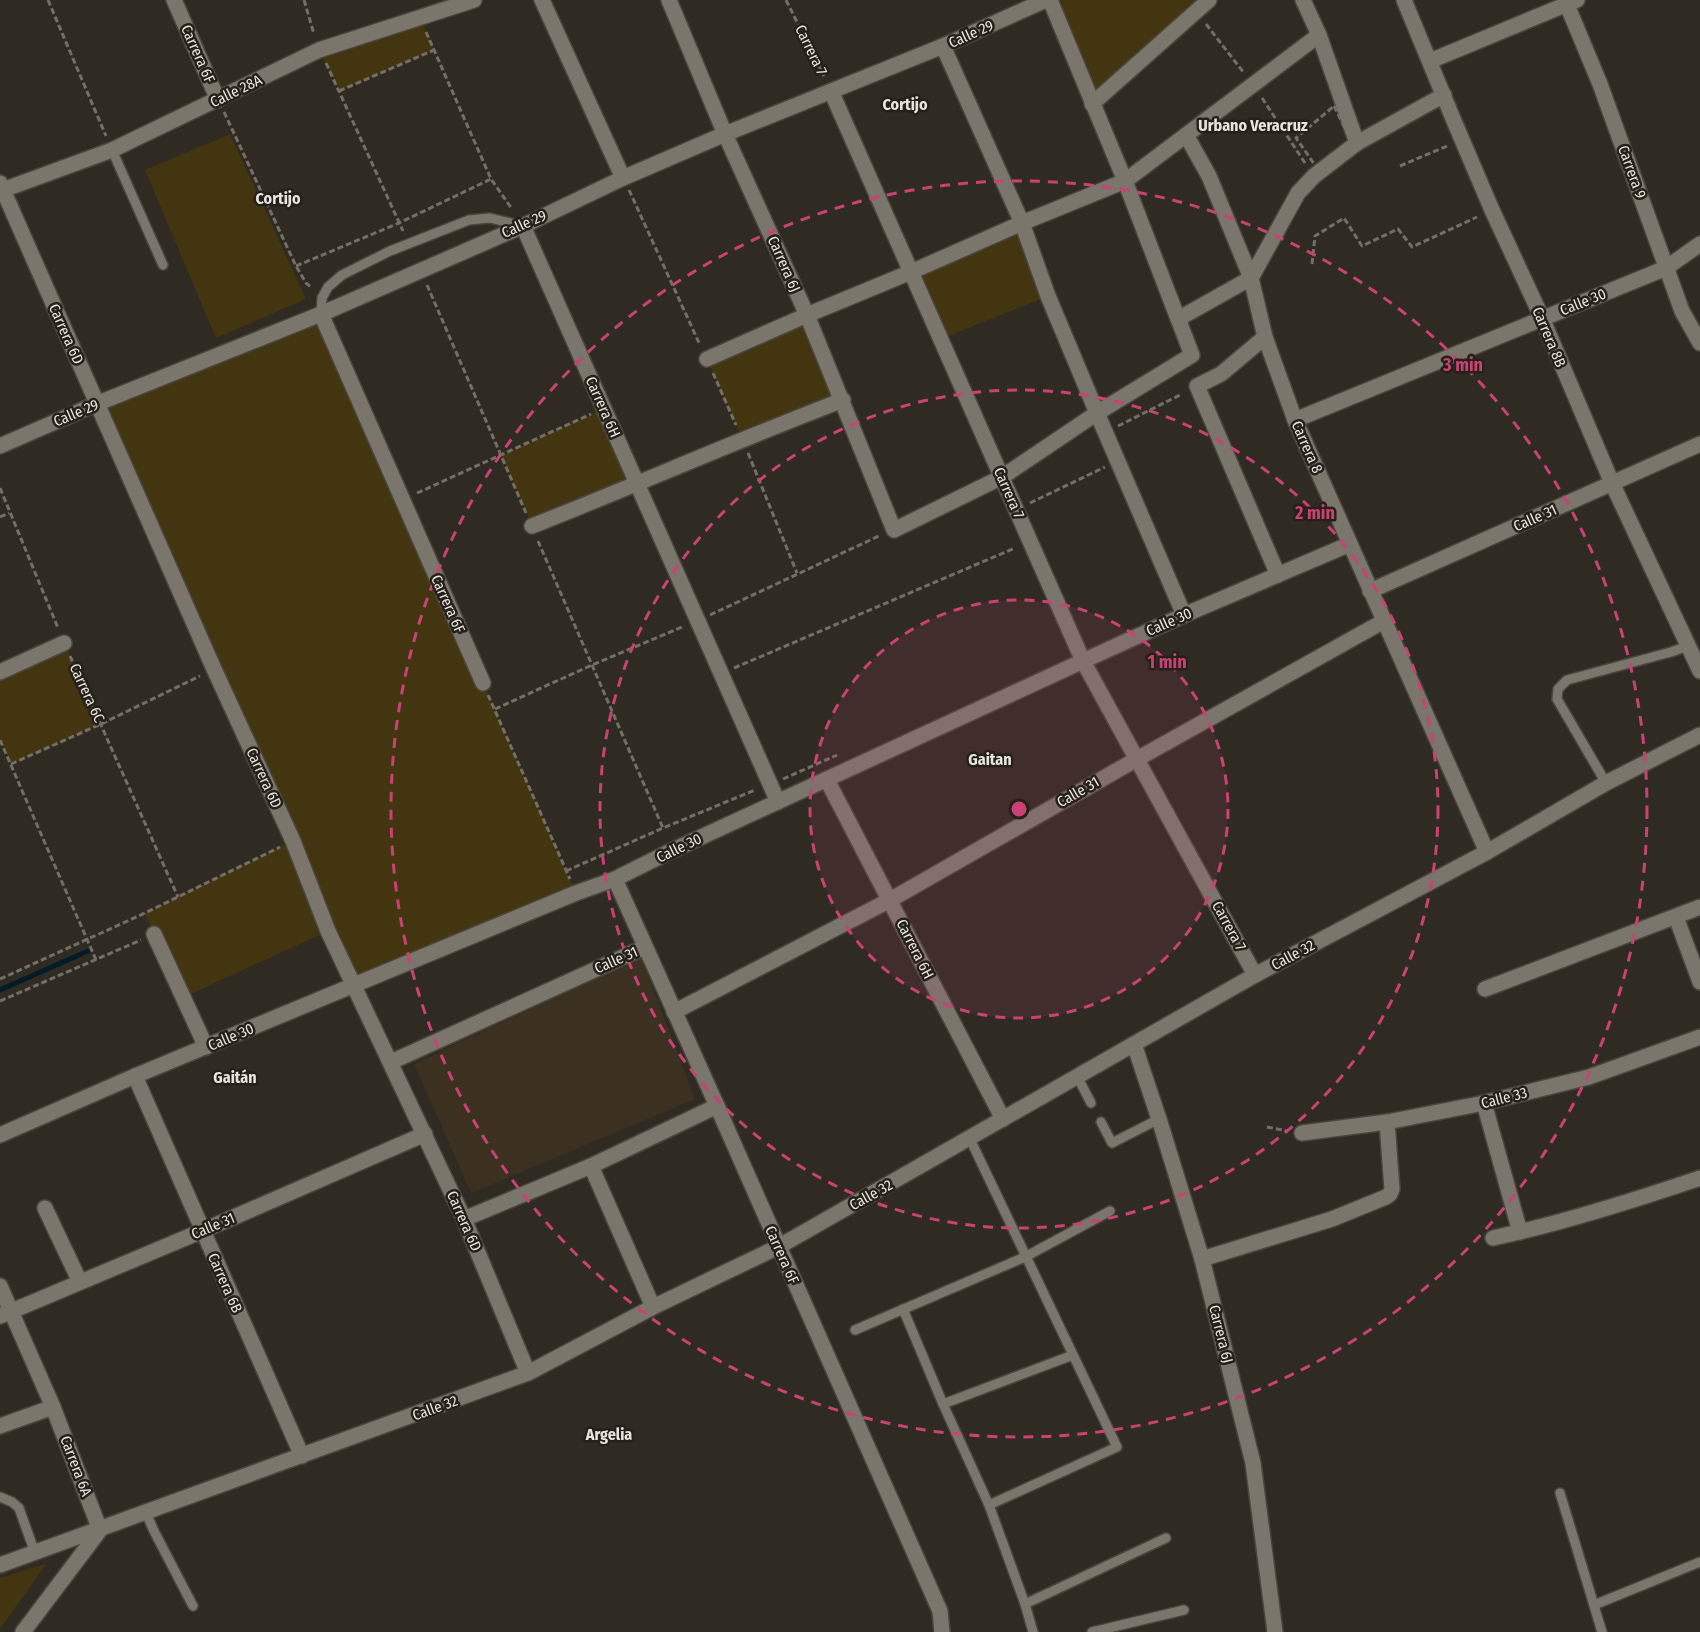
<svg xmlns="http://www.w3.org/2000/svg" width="1700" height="1632" viewBox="0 0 1700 1632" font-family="'Fira Sans Condensed',sans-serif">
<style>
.education{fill:#3c3121}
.green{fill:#423510}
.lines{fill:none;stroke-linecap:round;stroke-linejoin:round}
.stream{stroke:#001c28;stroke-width:5}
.lane-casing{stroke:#49463e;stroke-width:12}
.street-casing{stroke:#49463e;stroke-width:18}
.secondary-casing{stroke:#49463e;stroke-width:18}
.path{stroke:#736f67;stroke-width:3;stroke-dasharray:6 3;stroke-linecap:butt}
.lane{stroke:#7a766b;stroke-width:9}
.street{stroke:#7a766b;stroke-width:15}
.secondary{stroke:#7a766b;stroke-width:15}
.ring{fill:none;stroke:#c94175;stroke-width:3;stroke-dasharray:10 8}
.labels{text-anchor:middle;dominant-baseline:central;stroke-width:5;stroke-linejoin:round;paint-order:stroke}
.street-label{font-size:15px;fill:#e7e5df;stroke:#252118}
.neighbourhood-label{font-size:16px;font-weight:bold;fill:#e7e5df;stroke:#252118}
.centre{fill:#c94175;stroke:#252118;stroke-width:3}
.ring-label{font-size:18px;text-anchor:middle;font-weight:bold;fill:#c94175;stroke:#252118;stroke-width:5;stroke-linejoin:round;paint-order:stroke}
</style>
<rect width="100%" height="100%" fill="#2f2b22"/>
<polygon class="education" points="641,957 695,1099 471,1193 414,1064"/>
<g class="green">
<polygon points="1050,0 1210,0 1092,104"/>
<polygon points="420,17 434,50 339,91 319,50"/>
<polygon points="230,134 306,299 216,338 145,170"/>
<polygon points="1022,223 1048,296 941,339 911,272"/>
<polygon points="321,314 401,500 576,893 354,985 328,931 182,998 145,913 292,841 96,404"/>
<polygon points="807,315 843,400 742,439 707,359"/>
<polygon points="604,408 637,484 532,526 501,456"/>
<polygon points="64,643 101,724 11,764 0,740 0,672"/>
<polygon points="46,1564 0,1629 0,1630 0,1578"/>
</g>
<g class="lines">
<polyline class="stream" points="0,990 88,951"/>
<g class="lane-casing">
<g id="lane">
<polyline points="112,150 163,265"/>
<polyline points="321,314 322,298 328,287 342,275 390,251 469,220 490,218 523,226"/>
<polyline points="1606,783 1557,699 1558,689 1567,680 1671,652 1688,646"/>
<polyline points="1077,1076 1091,1103"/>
<polyline points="1101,1122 1112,1143 1159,1119"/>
<polyline points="970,1139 1117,1447 989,1505"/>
<polyline points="903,1309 943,1404 989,1505 1025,1604 1033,1632"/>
<polyline points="855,1330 1025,1257 1110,1211"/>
<polyline points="943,1404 1073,1355"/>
<polyline points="1560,1493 1602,1632"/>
<polyline points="0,1497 12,1502 19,1508 35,1553"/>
<polyline points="146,1513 154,1531 193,1606"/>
<polyline points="1025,1604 1166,1538"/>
<polyline points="1594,1605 1700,1562"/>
<polyline points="1092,1632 1184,1610"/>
</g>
</g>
<g class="street-casing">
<g id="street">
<polyline points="174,0 218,100"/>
<polyline points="542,0 623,178"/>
<polyline points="669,0 725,134 807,315 894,530 1002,477 1097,413 1192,355 1125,181 1050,0"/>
<polyline points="1303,0 1319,35 1357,143"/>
<polyline points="1404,0 1454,121 1492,210 1542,318 1612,483 1700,671"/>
<polyline points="943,46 1022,223 1048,296 1097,413 1184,615"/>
<polyline points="1430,61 1577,0"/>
<polyline points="831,91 1083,661 1255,975"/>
<polyline points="1092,104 1209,0"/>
<polyline points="1186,135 1209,176 1251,278 1265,337 1295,420 1487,852"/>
<polyline points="0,183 214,669 293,841 328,931 464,1219 528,1373"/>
<polyline points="0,191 112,150 319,50 474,0"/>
<polyline points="523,226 778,802"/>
<polyline points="1251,278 1298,193 1314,176 1357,143 1444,95"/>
<polyline points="321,314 483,683"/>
<polyline points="1178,319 1251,278"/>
<polyline points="1265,337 1221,374 1197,386 1278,575"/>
<polyline points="707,359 807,315 911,272 1022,223 1125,181 1319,35"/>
<polyline points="1295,420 1666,268 1700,244"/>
<path d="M532,526C636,485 738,440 843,400"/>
<polyline points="1370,591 1700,444"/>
<polyline points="0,672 64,643"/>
<polyline points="827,780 1003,1119"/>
<polyline points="615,879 717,1106 940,1611 942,1632"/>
<polyline points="1676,917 1700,982"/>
<polyline points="154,934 206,1047"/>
<polyline points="1485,989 1700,907"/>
<polyline points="674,1012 890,900 1137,759 1384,621"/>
<polyline points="1134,1044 1159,1119 1202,1259 1253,1463 1275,1632"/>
<polyline points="391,1062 645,947"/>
<polyline points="135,1076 302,1456"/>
<polyline points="1484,1103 1520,1232"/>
<polyline points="1302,1133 1387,1122 1484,1103 1589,1077 1700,1037"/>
<polyline points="0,1135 135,1076 354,985 576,893 615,879 671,851 1083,661 1184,615 1350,544"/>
<polyline points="591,1166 653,1307"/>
<polyline points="45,1208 80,1282"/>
<polyline points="464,1219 591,1166 717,1106"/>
<path d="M1493,1238C1563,1223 1632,1201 1700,1178"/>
<polyline points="1202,1259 1332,1219 1386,1197 1390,1194 1392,1189 1387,1122"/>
<polyline points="0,1286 53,1407 100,1530 23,1632"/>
<polyline points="0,1316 202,1231 425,1134"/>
<polyline points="0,1426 53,1407"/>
</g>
</g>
<g class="secondary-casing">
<g id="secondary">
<polyline points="1565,0 1600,84 1682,311 1700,343"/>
<polyline points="0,446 96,404 321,314 523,226 623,178 725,134 943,46 1046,0"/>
<polyline points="0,1565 528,1373 653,1307 778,1247 1255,975 1487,852 1606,783 1700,735"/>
</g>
</g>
<g class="path">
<polyline points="48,0 106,136"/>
<polyline points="304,0 314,34"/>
<polyline points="786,0 824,76"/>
<polyline points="1206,24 1244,73"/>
<polyline points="426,32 491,179 512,209"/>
<polyline points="326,63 403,231"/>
<polyline points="339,91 434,50"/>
<polyline points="1262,98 1305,163"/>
<polygon points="1334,106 1352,142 1317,168 1296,138"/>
<polyline points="224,112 296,266 306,283 312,288"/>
<polyline points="1400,166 1447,146"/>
<polyline points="629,190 700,345"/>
<polyline points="1312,264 1315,236 1344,218 1362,246 1398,229 1412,247 1477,217"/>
<polyline points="296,266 399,223 491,179"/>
<polyline points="427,285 526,513"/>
<polyline points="713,373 736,425"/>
<polyline points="1118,426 1182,394"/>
<polyline points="748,453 797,573"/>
<polyline points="0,488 58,628"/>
<polyline points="417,493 591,414"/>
<polyline points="1030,503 1105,467"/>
<polyline points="0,517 9,513"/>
<polyline points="538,541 663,828"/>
<polyline points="710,615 881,535"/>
<polyline points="70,656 178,897"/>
<polyline points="734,668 1015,548"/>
<polyline points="488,695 570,879"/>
<polyline points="495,709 592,665 682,627"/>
<polyline points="0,740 96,960"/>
<polyline points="11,764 101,724 200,676"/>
<polyline points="783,779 837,755"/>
<polyline points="566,871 663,828 755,790"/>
<polyline points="0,979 145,913 280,847"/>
<polyline points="0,1001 141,940"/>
<polyline points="1267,1127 1288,1131"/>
</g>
<use href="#lane" class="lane"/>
<use href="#street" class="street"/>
<use href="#secondary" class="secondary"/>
</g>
<circle cx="1019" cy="809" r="209" fill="#c94175" fill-opacity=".12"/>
<g class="ring">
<circle cx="1019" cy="809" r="209"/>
<circle cx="1019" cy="809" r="419"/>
<circle cx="1019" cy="809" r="628"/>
</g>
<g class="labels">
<g class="street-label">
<text transform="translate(971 34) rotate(-24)">Calle 29</text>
<text transform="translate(811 50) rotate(64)">Carrera 7</text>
<text transform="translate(198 54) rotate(66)">Carrera 6F</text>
<text transform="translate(236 91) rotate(-26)">Calle 28A</text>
<text transform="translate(1632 172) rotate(70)">Carrera 9</text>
<text transform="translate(524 224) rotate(-24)">Calle 29</text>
<text transform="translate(784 264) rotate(66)">Carrera 6J</text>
<text transform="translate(1583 302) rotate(-22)">Calle 30</text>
<text transform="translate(66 334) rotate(66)">Carrera 6D</text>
<text transform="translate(1549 337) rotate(67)">Carrera 8B</text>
<text transform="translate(603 407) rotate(66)">Carrera 6H</text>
<text transform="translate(76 413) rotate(-23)">Calle 29</text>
<text transform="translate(1307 447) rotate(66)">Carrera 8</text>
<text transform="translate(1009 493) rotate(66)">Carrera 7</text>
<text transform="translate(1535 518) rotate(-24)">Calle 31</text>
<text transform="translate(448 604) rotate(66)">Carrera 6F</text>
<text transform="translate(1169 622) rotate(-24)">Calle 30</text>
<text transform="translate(87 693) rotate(65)">Carrera 6C</text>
<text transform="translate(264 778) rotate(65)">Carrera 6D</text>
<text transform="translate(1078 792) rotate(-30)">Calle 31</text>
<text transform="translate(679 848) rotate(-26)">Calle 30</text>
<text transform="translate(1229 926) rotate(61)">Carrera 7</text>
<text transform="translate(915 949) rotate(63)">Carrera 6H</text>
<text transform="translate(1293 955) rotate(-28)">Calle 32</text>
<text transform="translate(616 960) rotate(-24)">Calle 31</text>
<text transform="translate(231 1037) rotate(-23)">Calle 30</text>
<text transform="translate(1504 1098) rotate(-14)">Calle 33</text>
<text transform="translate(871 1195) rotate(-29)">Calle 32</text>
<text transform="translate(464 1221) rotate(66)">Carrera 6D</text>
<text transform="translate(213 1226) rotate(-23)">Calle 31</text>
<text transform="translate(782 1255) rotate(66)">Carrera 6F</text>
<text transform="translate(225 1283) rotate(66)">Carrera 6B</text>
<text transform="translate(1221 1334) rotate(76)">Carrera 6J</text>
<text transform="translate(435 1408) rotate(-20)">Calle 32</text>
<text transform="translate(76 1466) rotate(69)">Carrera 6A</text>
</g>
<g class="neighbourhood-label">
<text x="905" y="104">Cortijo</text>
<text x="1253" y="125">Urbano Veracruz</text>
<text x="278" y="198">Cortijo</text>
<text x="990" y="759">Gaitan</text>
<text x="235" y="1077">Gaitán</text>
<text x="609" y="1434">Argelia</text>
</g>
</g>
<circle cx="1019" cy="809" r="9" class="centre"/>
<g class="ring-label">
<text x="1463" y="371">3 min</text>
<text x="1315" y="519">2 min</text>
<text x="1167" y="668">1 min</text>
</g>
</svg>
